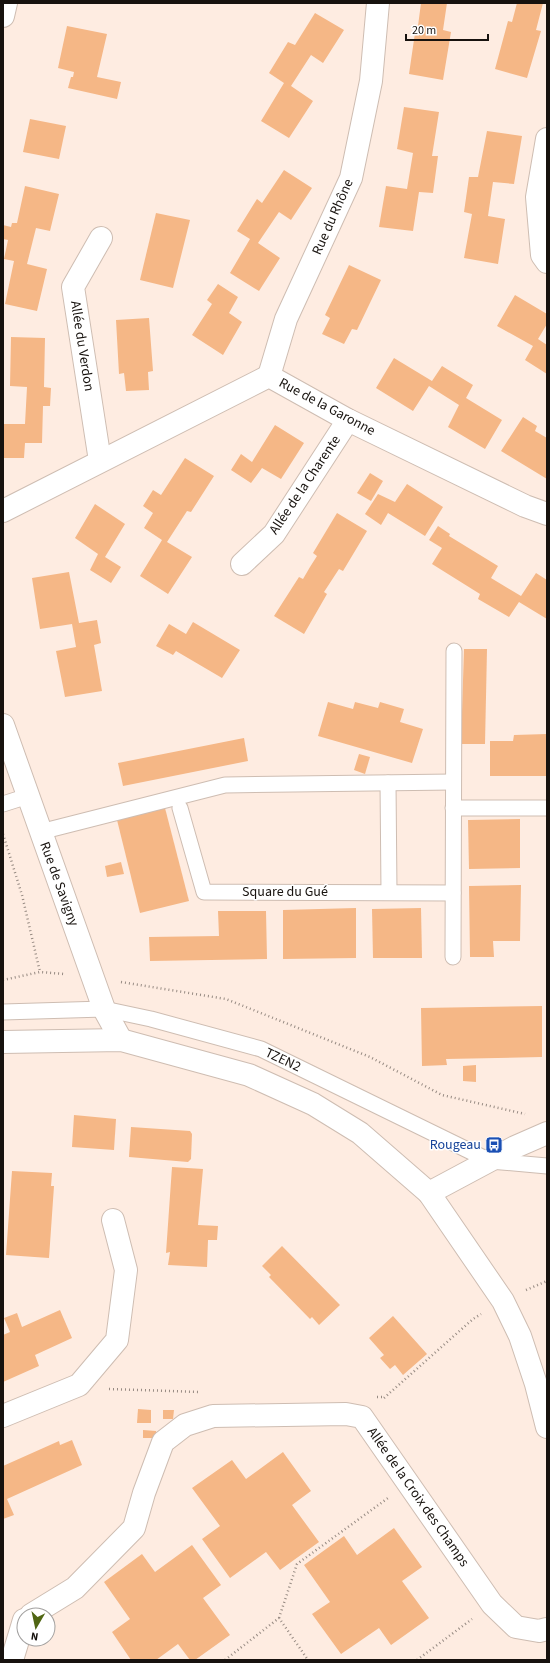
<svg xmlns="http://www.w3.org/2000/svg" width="550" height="1663" viewBox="0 0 550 1663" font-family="'Source Sans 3',sans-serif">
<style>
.building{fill:#f5b786}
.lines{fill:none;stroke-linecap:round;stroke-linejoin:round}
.lane-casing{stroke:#cebdb2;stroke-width:17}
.street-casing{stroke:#cebdb2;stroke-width:24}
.secondary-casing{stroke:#cebdb2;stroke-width:24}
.path{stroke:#978b83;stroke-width:2.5;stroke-dasharray:1 3;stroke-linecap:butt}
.lane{stroke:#fff;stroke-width:15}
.street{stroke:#fff;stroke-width:22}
.secondary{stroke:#fff;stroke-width:22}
.labels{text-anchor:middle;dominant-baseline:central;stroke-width:3;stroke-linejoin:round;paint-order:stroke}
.street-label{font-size:14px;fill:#17120e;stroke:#fff}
.transit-label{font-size:14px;fill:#164399;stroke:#fff;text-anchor:end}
</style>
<rect width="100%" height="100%" fill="#feece1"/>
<g class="building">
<polygon points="421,3 447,3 443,30 451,32 443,80 409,74 416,26 418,26"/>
<polygon points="517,3 543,3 536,30 541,31 527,78 495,69 508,21 512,22"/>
<polygon points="315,13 344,30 323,63 311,55 291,86 313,101 289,138 261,121 284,83 269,73 288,42 295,45"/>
<polygon points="67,26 107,34 97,77 121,82 117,99 68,88 71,77 73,77 74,72 58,68"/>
<polygon points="404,107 439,112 432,156 438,156 433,193 419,192 413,231 379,227 386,186 407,189 413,153 397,149"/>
<polygon points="30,119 66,126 59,159 23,152"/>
<polygon points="487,131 522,136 514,184 493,182 488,216 505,219 498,264 464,258 472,214 464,212 469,177 478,177"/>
<polygon points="284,170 312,188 291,220 279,212 258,243 280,258 259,291 230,273 250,239 237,231 257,199 262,203"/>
<polygon points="25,186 59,194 50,231 36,228 27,264 47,269 37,311 5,304 14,261 4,259 8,240 3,239 3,225 11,227 12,223 17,223"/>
<polygon points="156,213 190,220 173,288 140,280"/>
<polygon points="349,265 381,280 357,330 352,329 344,344 322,334 330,318 325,315"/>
<polygon points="218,284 238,297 229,313 242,322 223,355 192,335 212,304 207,300"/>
<polygon points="515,295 547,314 547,324 538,339 547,345 547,374 525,360 533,346 497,326"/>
<polygon points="149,318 153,371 148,372 149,390 126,391 124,373 119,374 116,320"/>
<polygon points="11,337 45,338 44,387 51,388 50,406 43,406 42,443 25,443 24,458 3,458 3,424 25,424 27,387 10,386"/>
<polygon points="394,358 432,381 442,366 473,385 466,398 502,420 485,449 448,427 459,405 429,386 413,411 376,388"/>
<polygon points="523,417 537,426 535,431 547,438 547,479 501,451"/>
<polygon points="275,425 304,443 281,479 262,468 251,483 231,470 241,454 252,462"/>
<polygon points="185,458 214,476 191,512 187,511 167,542 192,557 168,594 140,576 162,540 144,528 153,513 143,506 153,490 161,495"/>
<polygon points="370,473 383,481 371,501 357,493"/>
<polygon points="407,484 443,507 425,536 388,513 381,525 365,514 378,494 395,502"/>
<polygon points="95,504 125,524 105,557 121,567 111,583 90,570 98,554 75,538"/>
<polygon points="337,513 367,531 343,571 339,569 324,592 327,594 304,634 274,616 299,577 303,579 310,567 317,556 313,553"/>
<polygon points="438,526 450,534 449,536 498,566 491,578 521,596 536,573 547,580 547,619 519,602 509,617 478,599 480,594 432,564 442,548 429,540"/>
<polygon points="69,572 79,623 97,620 101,643 94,645 102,691 65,697 56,651 76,647 72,624 40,629 32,578"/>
<polygon points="193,622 240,650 222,678 176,651 173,655 156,646 169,624 186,634"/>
<polygon points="464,649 487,649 485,744 461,744"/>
<polygon points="328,702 353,709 355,702 378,708 380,702 404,709 400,722 423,729 412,763 318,736"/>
<polygon points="547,734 547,776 490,776 490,741 513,741 514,735"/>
<polygon points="244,738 248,761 123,786 118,763"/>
<polygon points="359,754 370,757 365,774 354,770"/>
<polygon points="165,808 189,901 140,913 117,820"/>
<polygon points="520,819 520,868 469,869 468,820"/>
<polygon points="121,862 124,874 107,877 105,866"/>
<polygon points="521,885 520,941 493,941 494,957 470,957 469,886"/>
<polygon points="356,908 356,958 283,959 283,910"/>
<polygon points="421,908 422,958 373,958 372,909"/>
<polygon points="218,911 266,911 267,959 150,961 149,937 219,936"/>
<polygon points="542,1006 542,1057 446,1059 447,1065 422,1066 421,1008"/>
<polygon points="476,1065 476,1082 463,1081 463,1066"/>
<polygon points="74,1115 116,1119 114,1150 72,1147"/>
<polygon points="131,1127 190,1131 192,1134 191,1159 188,1162 129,1157"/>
<polygon points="172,1167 203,1169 198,1225 218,1226 217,1240 208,1240 207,1267 168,1265 170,1252 166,1253"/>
<polygon points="12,1171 52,1173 51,1186 54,1186 49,1258 6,1255"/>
<polygon points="282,1246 340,1305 319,1325 312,1317 310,1319 269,1277 271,1275 262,1266"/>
<polygon points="60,1310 72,1338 35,1355 39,1366 3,1382 3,1335 10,1332 4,1318 17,1313 22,1327"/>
<polygon points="393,1316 427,1354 403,1375 395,1365 390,1369 380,1358 384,1355 369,1338"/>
<polygon points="138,1409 151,1410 151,1423 137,1423"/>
<polygon points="163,1410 174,1410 173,1419 163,1419"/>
<polygon points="143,1430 156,1431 156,1438 143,1438"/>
<polygon points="72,1440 82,1465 7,1499 14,1515 3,1519 3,1466 59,1441 60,1445"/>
<polygon points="283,1452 311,1491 292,1505 319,1542 280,1570 266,1552 230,1578 202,1539 220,1526 192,1488 232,1460 246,1479"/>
<polygon points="394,1528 422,1567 402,1581 429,1618 391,1645 379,1628 341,1654 312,1614 330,1602 304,1565 344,1536 357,1555"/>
<polygon points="192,1545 221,1585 203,1598 230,1635 195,1660 190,1660 178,1644 156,1660 131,1660 112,1632 130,1619 104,1582 142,1554 155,1572"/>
</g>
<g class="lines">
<g class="lane-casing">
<g id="lane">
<polyline points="388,783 389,892"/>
<polyline points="3,804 28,796"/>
<polyline points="180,808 204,892 453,893"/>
<polyline points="453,808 547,808"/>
<polyline points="40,832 225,785 453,782"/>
<polyline points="453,957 454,651"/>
<polyline points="3,1012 104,1009 151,1019 261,1049 490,1161 547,1166"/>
</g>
</g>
<g class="street-casing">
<g id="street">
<polyline points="3,16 6,3"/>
<polyline points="547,139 537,197 542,255 547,262"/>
<polyline points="269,376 286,319 351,178 371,81 378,3"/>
<polyline points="100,461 73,287 101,238"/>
<polyline points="3,511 269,376 348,420 525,506 547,514"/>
<polyline points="242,564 274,534 348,420"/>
<polyline points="3,725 104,1009 121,1040"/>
<polyline points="429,1193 515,1147 547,1133"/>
<polyline points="3,1416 79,1385 117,1340 126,1270 113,1220"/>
<polyline points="31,1615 75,1588 134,1528 144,1493 163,1442 185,1425 213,1416 346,1414 362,1417 492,1604 516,1627 539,1631 547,1629"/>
<polyline points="12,1660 24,1620"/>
</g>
</g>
<g class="secondary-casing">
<polyline id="secondary" points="3,1042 121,1040 249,1075 313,1104 360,1133 429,1193 503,1301 520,1336 536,1384 547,1427"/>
</g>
<g class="path">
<polyline points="3,834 22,895 40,972"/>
<polyline points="3,980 40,972 64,974"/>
<polyline points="121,982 226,999 370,1057 442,1095 525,1114"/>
<polyline points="526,1290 547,1281"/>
<polyline points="109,1389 200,1392"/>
<polyline points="377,1397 385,1397"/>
<polyline points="384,1398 473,1319 481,1314"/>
<polyline points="279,1618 297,1564 388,1498"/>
<polyline points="225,1660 279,1618 308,1660"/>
<polyline points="417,1660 472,1619"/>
</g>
<use href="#lane" class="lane"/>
<use href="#street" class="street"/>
<use href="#secondary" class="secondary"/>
</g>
<defs>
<g id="bus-square" transform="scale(0.9)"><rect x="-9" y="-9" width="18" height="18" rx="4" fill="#1a4fb4" stroke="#fff"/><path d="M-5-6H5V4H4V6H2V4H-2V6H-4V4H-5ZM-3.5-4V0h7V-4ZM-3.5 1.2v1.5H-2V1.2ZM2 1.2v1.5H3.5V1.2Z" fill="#fff"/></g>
</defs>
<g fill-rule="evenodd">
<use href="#bus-square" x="494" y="1145"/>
</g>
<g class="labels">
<g class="street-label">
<text transform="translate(333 217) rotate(-66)">Rue du Rhône</text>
<text transform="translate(82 346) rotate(81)">Allée du Verdon</text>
<text transform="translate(327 407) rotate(28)">Rue de la Garonne</text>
<text transform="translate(305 485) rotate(-56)">Allée de la Charente</text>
<text transform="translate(59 884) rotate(70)">Rue de Savigny</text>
<text x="285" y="892">Square du Gué</text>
<text transform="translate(283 1060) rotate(25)">TZEN2</text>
<text transform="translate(418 1497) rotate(55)">Allée de la Croix des Champs</text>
</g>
<g class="transit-label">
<text x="481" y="1145">Rougeau</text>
</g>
</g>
<rect width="550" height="1663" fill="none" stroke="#17120e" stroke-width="8"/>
<g transform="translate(36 1627) rotate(189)"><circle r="19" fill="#ffffff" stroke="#a2a09f"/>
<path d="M0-3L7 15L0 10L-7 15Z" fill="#506613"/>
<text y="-6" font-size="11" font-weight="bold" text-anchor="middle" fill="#17120e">N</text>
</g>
<path d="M406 34v6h82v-6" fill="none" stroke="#17120e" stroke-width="2"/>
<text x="412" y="34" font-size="12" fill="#17120e" stroke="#ffffff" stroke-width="3" paint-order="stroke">20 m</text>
</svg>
